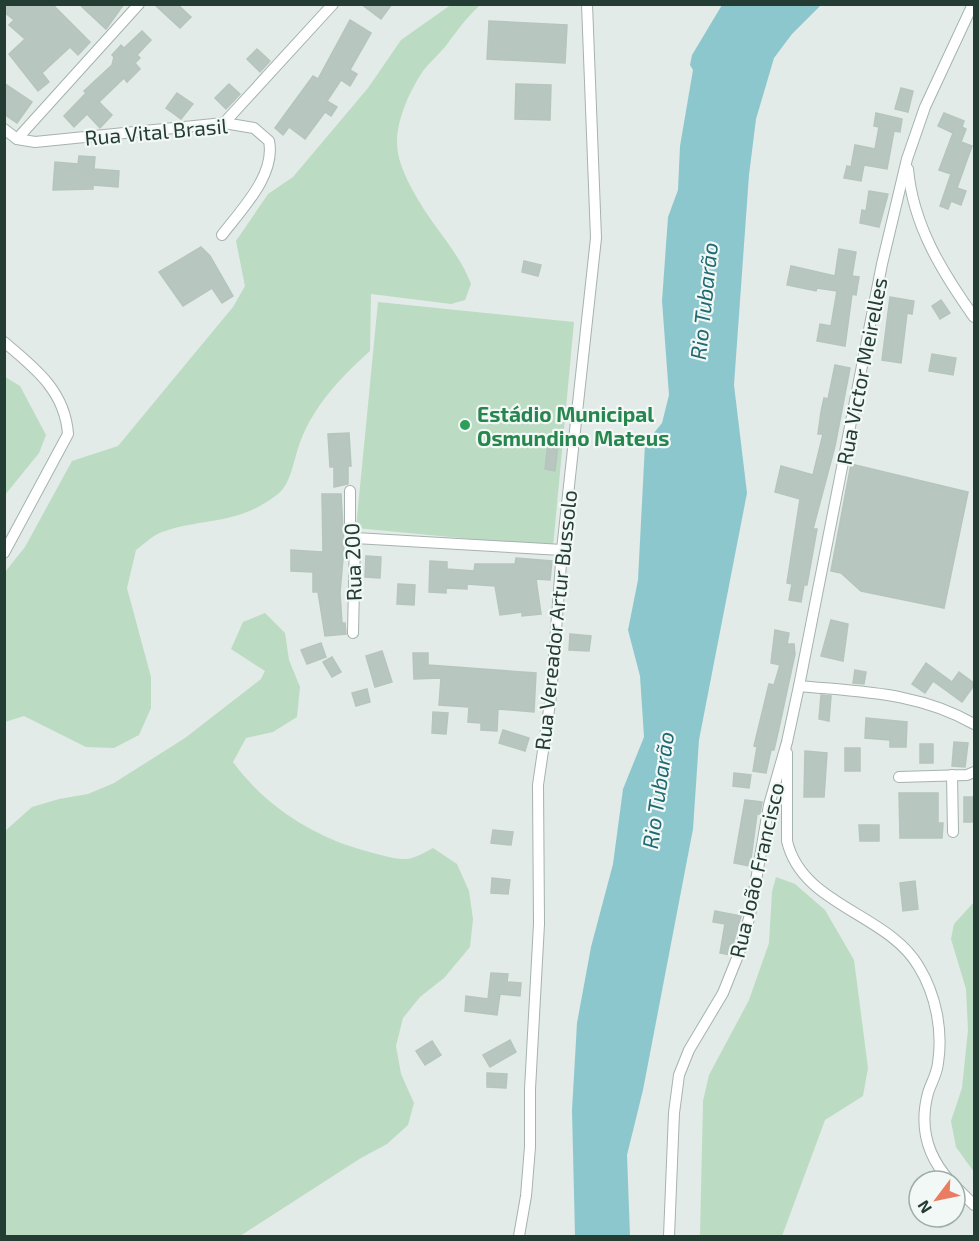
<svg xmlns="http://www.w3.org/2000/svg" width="979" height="1241" viewBox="0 0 979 1241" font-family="'Exo 2',sans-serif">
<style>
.green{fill:#bcdbc3}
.water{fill:#8dc7ce}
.building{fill:#b8c6c0;stroke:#b5c5bd;stroke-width:1.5}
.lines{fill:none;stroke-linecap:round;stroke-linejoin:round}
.street-casing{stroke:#a5b3ae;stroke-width:12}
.street{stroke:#fff;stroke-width:10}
.leisure-dot{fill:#2e9e5b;stroke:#f2f8f5;stroke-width:2}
.labels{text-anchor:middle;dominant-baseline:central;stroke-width:4.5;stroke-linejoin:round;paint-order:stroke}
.street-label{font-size:21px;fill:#233c34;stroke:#f2f8f5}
.leisure-label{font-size:21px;font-weight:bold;fill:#27864d;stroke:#f2f8f5;text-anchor:start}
.water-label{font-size:22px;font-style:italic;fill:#206a74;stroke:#f2f8f5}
</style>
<rect width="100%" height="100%" fill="#e2ebe7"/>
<g class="green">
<path d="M452,4L480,5C466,18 456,32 445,47C438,55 430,62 423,71C409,92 393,126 398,153C401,170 411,188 420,203C436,230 460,254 471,284L465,300L451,304L371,294L370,351C342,376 315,404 301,440C294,456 292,483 278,494C237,526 205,517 162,532C153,535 144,544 136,550L127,588L151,677V708L139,735L114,748L86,747L24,716L5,722V572L25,547L72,461L118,446L233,307L245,286L236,241L268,194L293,177L368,88L401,40Z"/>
<polygon points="378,302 574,322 553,547 356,528"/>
<polygon points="5,377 20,386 46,435 39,453 5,495"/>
<path d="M265,613L285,633L289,660L300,687L297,717L273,732L246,738L233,762C265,806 314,837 366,851C378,854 395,860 407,859C415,858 426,852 433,848L457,864L469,891L473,919L470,947L444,978L420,997L403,1018L396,1046L401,1074L414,1103L408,1125L387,1144L361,1158L240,1236H5V831L32,807L59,799L88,794L114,783L185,738L261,679L265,671L231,649L243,622Z"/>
<polygon points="776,877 795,884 825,910 854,960 868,1068 863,1096 825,1120 782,1236 700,1236 703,1101 709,1075 749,1000 769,943 772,892"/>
<polygon points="974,902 974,1172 956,1147 951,1121 962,1088 968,1030 966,989 951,939 954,924"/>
</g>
<polygon class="water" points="722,5 821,5 792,34 774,58 756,119 749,175 734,385 747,493 699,740 693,829 643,1090 627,1155 630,1236 575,1236 572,1110 577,1023 591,947 613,864 623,789 644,737 640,676 628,630 638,580 645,444 662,423 669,395 662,301 668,217 678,190 680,146 693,70 690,65 692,55"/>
<g class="building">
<polygon points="4,4 52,4 90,42 78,55 70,47 42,73 49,82 38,91 9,54 25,39 9,25 14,20 4,12"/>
<polygon points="79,4 124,4 106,29"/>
<polygon points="154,4 177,4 191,17 180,28"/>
<polygon points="361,4 392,4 381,19"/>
<polygon points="350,20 371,33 350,70 357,74 350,86 341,80 327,101 337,107 331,116 325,112 305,139 289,127 283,135 275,128 313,76 318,79"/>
<polygon points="489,21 567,25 565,63 487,59"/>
<polygon points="142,31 151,40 137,55 140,58 135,63 140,69 127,82 124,78 99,102 112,115 100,128 87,114 74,127 64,116 86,93 84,91 112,65 114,57 112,55 121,45 124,48"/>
<polygon points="257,49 270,61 260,72 247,59"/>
<polygon points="4,83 32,102 17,123 4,114"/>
<polygon points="229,84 240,94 226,109 215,98"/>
<polygon points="516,84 551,85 550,120 515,119"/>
<polygon points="901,88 913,91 908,112 895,109"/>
<polygon points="177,93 193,104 181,119 166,108"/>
<polygon points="876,113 902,119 900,132 894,131 887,169 864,165 861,181 844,178 847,166 851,167 855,145 875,149 879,127 874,126"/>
<polygon points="944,113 964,121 962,127 966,129 961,142 972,146 957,188 966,191 961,205 951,201 948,209 940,206 951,174 939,170 953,133 938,126"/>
<polygon points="79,156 95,157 94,169 119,171 118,187 93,185 93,189 53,190 55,162 78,164"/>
<polygon points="869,191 888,194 879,227 860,223 862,210 866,211"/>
<polygon points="201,247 210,256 233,296 222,303 212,288 183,306 159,272"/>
<polygon points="839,249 856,252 852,276 859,277 856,295 852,294 845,346 817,341 820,324 831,326 837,291 817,288 816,291 787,285 791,266 835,276"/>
<polygon points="524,261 541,265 538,276 522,272"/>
<polygon points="890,297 914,301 912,314 907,313 901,363 882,360"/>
<polygon points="941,300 950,313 940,319 932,306"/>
<polygon points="932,354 956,358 953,375 929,371"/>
<polygon points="835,365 850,368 835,446 813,529 817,529 807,585 804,585 801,602 789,600 792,584 787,583 800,499 775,492 781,466 813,475 823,434 818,434 821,412 824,398 828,399"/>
<polygon points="349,433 351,466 348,466 348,484 334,487 334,467 330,467 328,434"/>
<polygon points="548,443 558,444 555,471 545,469"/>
<polygon points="851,464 968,492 944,608 861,591 841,573 831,571"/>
<polygon points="322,494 341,494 344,547 340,593 342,623 345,623 346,634 325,636 318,592 313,592 313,572 291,571 291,550 323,552"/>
<polygon points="366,556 381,557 380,578 365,577"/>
<polygon points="516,558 552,561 550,580 536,579 541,614 522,616 522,612 500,615 495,586 467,584 467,589 446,588 446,593 429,592 430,561 447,562 447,569 474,571 475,564 515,564"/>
<polygon points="398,584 415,585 414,605 397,604"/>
<polygon points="831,620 848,624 843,661 821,656"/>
<polygon points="775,630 789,633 787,644 794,644 795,654 779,728 774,750 771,750 766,773 753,771 757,747 754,746 769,684 774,685 780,665 771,663"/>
<polygon points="570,634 591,636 589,651 569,650"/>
<polygon points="321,643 326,657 307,664 301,650"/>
<polygon points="382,651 392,682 375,687 366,656"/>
<polygon points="413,653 428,653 428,665 536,673 534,712 498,709 497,731 481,730 481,723 468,722 469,707 439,705 441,678 414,679"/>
<polygon points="332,657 341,672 332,677 323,662"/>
<polygon points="926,663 952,682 959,672 975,684 962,702 933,681 925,693 912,684"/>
<polygon points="855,670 866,672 864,684 853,683"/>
<polygon points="367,689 370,702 356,706 352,693"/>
<polygon points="821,695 831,696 829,721 819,719"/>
<polygon points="433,712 448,713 446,734 432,733"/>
<polygon points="866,718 907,722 906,747 890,747 890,740 865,738"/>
<polygon points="503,730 529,738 525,751 499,743"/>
<polygon points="954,742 968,743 965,767 952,766"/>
<rect x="920" y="744" width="13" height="19"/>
<rect x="845" y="748" width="15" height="23"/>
<polygon points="805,751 827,753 824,797 804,797"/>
<polygon points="734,773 751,775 749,788 733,786"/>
<polygon points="899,793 938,793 938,823 943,823 942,838 900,838"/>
<rect x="964" y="797" width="11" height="25"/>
<polygon points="745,800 762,802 760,814 757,814 750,866 734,863"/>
<polygon points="859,825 879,825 879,841 860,841"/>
<polygon points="493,830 513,832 511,845 491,843"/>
<polygon points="492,878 510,880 508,894 491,893"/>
<polygon points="915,881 918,909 903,911 900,883"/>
<polygon points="715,911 741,916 730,955 720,953 725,924 713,922"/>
<polygon points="491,973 508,974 507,982 521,983 520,996 500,994 497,1015 465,1011 466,996 488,999"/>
<polygon points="510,1040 516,1052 490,1067 483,1055"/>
<polygon points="432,1041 441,1055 425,1065 416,1051"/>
<polygon points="487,1073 507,1074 506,1088 487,1087"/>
</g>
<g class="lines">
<g class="street-casing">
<g id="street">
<polyline points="224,123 333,4"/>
<path d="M4,129L17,139L35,142L224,123L254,128L269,141C276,175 241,210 222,235"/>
<polyline points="17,139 139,4"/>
<path d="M908,169C913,225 942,272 974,317"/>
<path d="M4,342C35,368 65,391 68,434L4,553"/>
<polyline points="350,491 350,522 355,538 353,633"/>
<polyline points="355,538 562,550"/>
<path d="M799,686C862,692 918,692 974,724"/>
<path d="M787,753V841C802,906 888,913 919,967C936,995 943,1031 938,1063C937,1074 931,1083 928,1093C919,1127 927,1156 950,1181"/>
<polyline points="952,775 953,832"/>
<polyline points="899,777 967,775 974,772"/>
<polyline points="955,1186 974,1205"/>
<polyline points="519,1236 526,1196 530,1147 530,1089 539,924 538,785 551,696 562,550 596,238 587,4"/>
<polyline points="669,1236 674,1113 679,1075 689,1050 723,993 739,953 750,915 769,805 787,742 799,686 882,264 907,159 925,107 973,4"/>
</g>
</g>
<use href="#street" class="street"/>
</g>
<circle class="leisure-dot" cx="465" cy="425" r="6"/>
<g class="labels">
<g class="street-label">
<text transform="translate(156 131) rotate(-5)">Rua Vital Brasil</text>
<text transform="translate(861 371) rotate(-79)">Rua Victor Meirelles</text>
<text transform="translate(352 562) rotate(-92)">Rua 200</text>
<text transform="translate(555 620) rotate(-84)">Rua Vereador Artur Bussolo</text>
<text transform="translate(756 870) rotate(-77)">Rua João Francisco</text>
</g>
<g class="leisure-label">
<text x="477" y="413">Estádio Municipal<tspan x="477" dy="24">Osmundino Mateus</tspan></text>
</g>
<g class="water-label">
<text transform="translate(703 301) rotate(-84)">Rio Tubarão</text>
<text transform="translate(657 790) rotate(-82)">Rio Tubarão</text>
</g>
</g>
<rect width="979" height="1241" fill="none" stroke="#233c34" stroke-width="12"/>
<g transform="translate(937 1199) rotate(238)"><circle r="28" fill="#f2f8f5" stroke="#9fada8" stroke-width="1.5"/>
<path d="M0-4.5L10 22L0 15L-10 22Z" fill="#ea7d61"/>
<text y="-9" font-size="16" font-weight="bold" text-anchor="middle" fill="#233c34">N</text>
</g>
</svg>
